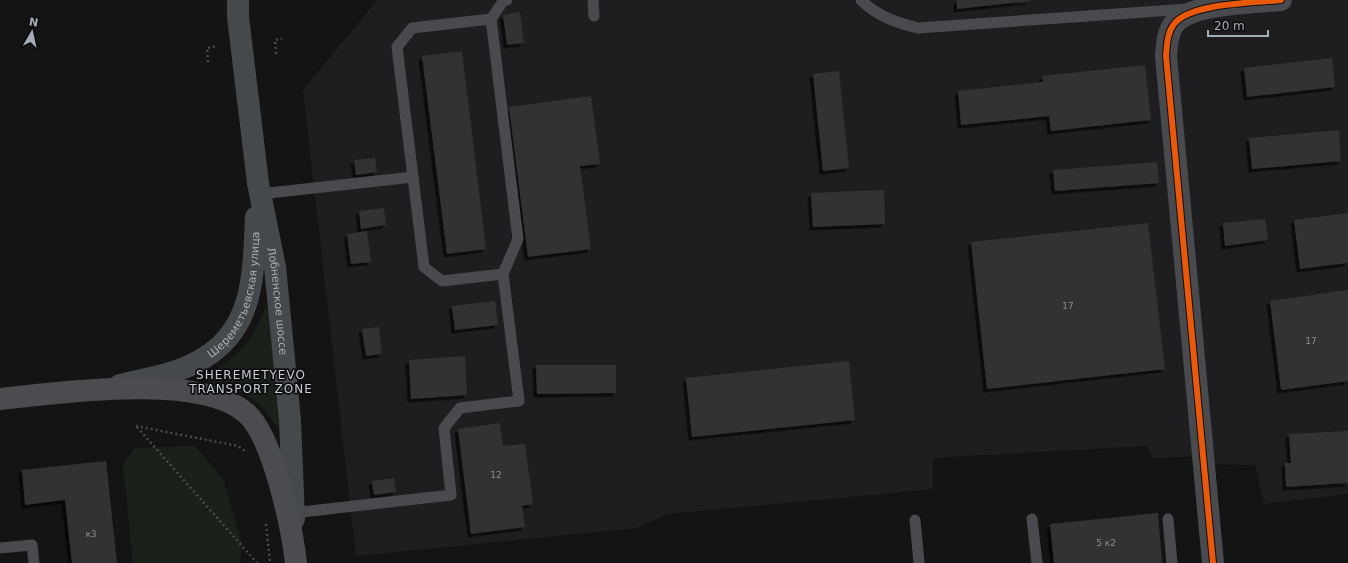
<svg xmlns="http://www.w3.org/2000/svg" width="1348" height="563" viewBox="0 0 1348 563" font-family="'DejaVu Sans',sans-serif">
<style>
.built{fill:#1e1e20}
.green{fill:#1a211a}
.building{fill:#323233;filter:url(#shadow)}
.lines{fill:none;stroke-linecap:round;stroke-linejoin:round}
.path{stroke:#4a4b4f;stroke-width:2.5;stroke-dasharray:2 3;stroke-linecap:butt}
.lane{stroke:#484a4d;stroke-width:11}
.street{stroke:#484a4d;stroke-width:22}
.secondary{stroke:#46494b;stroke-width:22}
.primary{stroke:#4a4c4f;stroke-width:22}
.cycleway-casing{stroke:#0e0e10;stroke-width:8}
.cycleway{stroke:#e8590c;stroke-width:6}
.labels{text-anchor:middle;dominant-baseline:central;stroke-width:3.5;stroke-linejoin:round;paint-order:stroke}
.number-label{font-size:9px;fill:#888e95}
.street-label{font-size:11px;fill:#a4acb6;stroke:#0e0e10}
.neighbourhood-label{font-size:12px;letter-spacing:1px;fill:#c5cad2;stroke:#0e0e10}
</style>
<defs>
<filter id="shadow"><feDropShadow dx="-3.5" dy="3.5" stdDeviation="0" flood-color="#0009"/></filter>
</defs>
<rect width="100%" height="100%" fill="#141414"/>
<polygon class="built" points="377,0 1348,0 1348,494 1264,504 1255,465 1200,464 1200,456 1153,458 1146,446 933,458 933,489 668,514 637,528 356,556 303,90"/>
<g class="green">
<path d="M269,307L280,425L276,426C266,412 256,399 240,391C231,387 208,384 203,377C207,374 214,372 219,368C243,351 255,336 265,308Z"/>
<polygon points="195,446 223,479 242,543 240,563 133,563 123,464 135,448"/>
</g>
<g class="building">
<polygon points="957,0 1031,0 1031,1 957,9"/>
<polygon points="520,12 524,43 507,45 503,15"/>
<polygon points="462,51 486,249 447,254 422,56"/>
<polygon points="1332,58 1335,87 1247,97 1244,68"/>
<polygon points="1145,65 1151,120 1051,131 1049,116 961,125 958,91 1043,82 1042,76"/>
<polygon points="839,71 849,168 823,171 813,74"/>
<polygon points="591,96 600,164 580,166 591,249 528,257 509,107"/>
<polygon points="1339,130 1341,161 1252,169 1249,138"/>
<polygon points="375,158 377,172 356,175 354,160"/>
<polygon points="1157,162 1159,183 1055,191 1053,170"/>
<polygon points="884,190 885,224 813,227 811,193"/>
<polygon points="384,208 386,225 361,229 359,211"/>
<polygon points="1348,213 1348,263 1300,269 1294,220"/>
<polygon points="1265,219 1268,240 1225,246 1223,223"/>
<polygon points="1148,223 1165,369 987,389 971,242"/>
<polygon points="367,231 371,262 351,264 347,234"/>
<polygon points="1348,290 1348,381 1281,390 1270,301"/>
<polygon points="495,301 498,325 455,330 452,306"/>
<polygon points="379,327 382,354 366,356 362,329"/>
<polygon points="465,356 467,395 411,399 409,360"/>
<polygon points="849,361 855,420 692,437 686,378"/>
<polygon points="536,365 616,365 616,393 537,394"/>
<polygon points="500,423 503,446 525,444 533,504 522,506 525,527 471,534 458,429"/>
<polygon points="1348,431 1348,483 1286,487 1285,463 1291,463 1289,434"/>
<polygon points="106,461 117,563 72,563 65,500 25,505 22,470"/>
<polygon points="394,478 396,492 374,495 372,481"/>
<polygon points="1158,513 1162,563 1054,563 1050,524"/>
</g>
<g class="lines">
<g class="path">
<polyline points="276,54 275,40 282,39"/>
<polyline points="208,62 207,48 217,46"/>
<polyline points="136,426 238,446 246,452"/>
<polyline points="137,427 257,563"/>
<polyline points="266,524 270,563"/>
</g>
<g class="lane">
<polyline points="593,0 594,16"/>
<path d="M861,0C877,16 897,23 918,28L1188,9"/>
<polyline points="491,19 504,0 507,0"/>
<polyline points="413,177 397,47 412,28 491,19 518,239 503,274"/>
<polyline points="260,194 413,177 424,267 442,281 503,274 519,401 460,408 444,428 451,495 293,513"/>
<polyline points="1032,519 1037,563"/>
<polyline points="1168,519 1172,563"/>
<polyline points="915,520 919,563"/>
<polyline points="0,548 32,545 34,563"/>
</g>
<path class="street" d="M1213,563L1166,56C1167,45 1167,33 1174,24C1190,3 1254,3 1281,0"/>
<g class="secondary">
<path id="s1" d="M238,0V17L258,183L275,267L290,420L294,519"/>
<path id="s2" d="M120,385C139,380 160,377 179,370C254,342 253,285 256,217"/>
</g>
<path class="primary" d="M0,399C59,393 200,372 246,413C273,436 292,528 296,563"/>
<g class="cycleway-casing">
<path id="cycleway" d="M1213,563L1166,56C1167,45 1167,33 1174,24C1190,3 1254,3 1281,0"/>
</g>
<use href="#cycleway" class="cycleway"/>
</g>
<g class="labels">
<g class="number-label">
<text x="1068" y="306">17</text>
<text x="1311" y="341">17</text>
<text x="496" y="475">12</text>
<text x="91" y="534">к3</text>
<text x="1106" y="543">5 к2</text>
</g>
<g class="street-label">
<text stroke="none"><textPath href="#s2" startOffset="163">Шереметьевская улица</textPath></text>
<text stroke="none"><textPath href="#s1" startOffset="304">Лобненское шоссе</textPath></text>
</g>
<g class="neighbourhood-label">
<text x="251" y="375">SHEREMETYEVO<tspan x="251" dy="14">TRANSPORT ZONE</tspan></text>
</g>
</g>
<g transform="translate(32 32) rotate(9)" stroke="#0e0e10" stroke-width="3" paint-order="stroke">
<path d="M0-3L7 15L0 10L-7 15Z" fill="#a4acb6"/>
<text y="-6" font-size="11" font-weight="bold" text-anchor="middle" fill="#a4acb6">N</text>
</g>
<path d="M1208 30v6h60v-6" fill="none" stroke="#a4acb6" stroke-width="2"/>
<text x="1214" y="30" font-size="12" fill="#a4acb6" stroke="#0e0e10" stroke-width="3" paint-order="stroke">20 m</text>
</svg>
